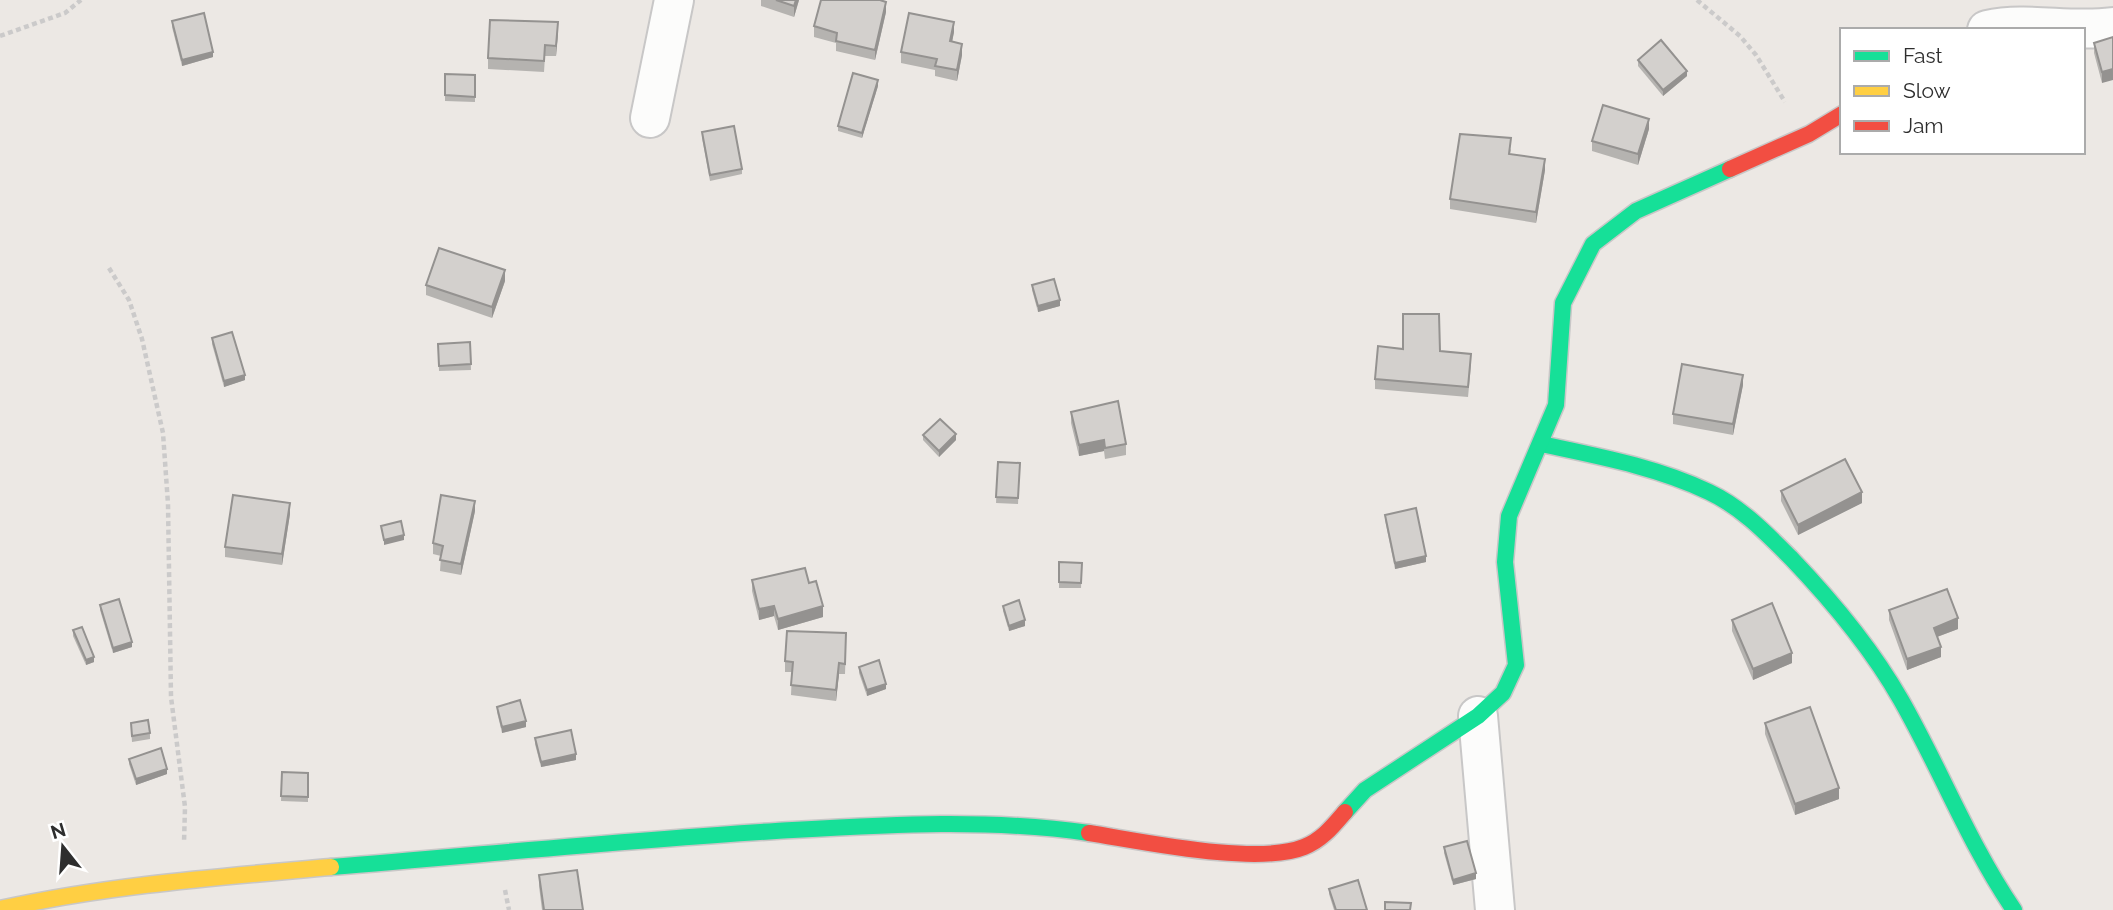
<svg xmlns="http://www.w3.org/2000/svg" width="2113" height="910" viewBox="0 0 2113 910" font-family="Raleway,sans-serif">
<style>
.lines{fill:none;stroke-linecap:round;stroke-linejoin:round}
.street-casing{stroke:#c8c7c7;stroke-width:42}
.fast-casing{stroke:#c8c7c7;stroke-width:19}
.slow-casing{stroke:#c8c7c7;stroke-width:19}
.jam-casing{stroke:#c8c7c7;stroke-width:19}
.path{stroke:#cbcaca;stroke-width:4.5;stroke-dasharray:5 3.5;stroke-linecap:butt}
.street{stroke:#fcfcfb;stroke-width:38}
.fast{stroke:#16e098;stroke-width:16}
.slow{stroke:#ffcf43;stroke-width:16}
.jam{stroke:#f24e42;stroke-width:16}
.wall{fill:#b5b3b0}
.shaded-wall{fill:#949290}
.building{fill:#d3d0cd;stroke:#949290;stroke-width:2}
</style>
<rect width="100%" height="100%" fill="#ece8e4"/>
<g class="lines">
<g class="street-casing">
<g id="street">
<path d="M1987,30C2029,21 2070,33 2113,27"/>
<polyline points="650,118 674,0"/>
<polyline points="1478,716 1495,910"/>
</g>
</g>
<g class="fast-casing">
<g id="fast">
<path d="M1541,444C1597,456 1657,467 1709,492C1741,507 1766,533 1791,558C1832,601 1872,649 1901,700C1941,770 1969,844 2014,910"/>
<polyline points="1345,812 1365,790 1478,716 1503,693 1516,665 1505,562 1509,516 1556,405 1563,303 1593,244 1636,211 1730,169"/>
<path d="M331,867C479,855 628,840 776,831C882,825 984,818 1089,833"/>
</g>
</g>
<g class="slow-casing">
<path id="slow" d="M0,909C109,885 220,877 331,867"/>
</g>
<g class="jam-casing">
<g id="jam">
<polyline points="1730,169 1809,134 1842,114"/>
<path d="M1089,833C1141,841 1257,866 1304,847C1322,840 1333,826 1345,812"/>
</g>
</g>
<g class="path">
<polyline points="1697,0 1740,36 1756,55 1785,102"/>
<polyline points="0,36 65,13 81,0"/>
<polyline points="109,268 129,300 142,339 163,433 168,504 171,697 185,807 184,843"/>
<polyline points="505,890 509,910"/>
</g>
<use href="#street" class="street"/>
<use href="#fast" class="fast"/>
<use href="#slow" class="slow"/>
<use href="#jam" class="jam"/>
</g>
<g class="wall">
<polygon points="761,0 799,0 794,17 761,6"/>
<polygon points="886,12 875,60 836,51 836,43 814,37 814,26"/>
<polygon points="172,21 213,57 182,66 172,27"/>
<polygon points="558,32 556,56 545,56 544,72 488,69 488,58"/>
<polygon points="954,32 952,42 962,55 957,81 935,76 935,70 901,63 901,52"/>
<polygon points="2113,37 2102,83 2094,53 2094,43"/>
<polygon points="1638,60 1687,76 1663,96 1638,66"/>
<polygon points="475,75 475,102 445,101 445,95"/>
<polygon points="878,86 862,138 838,131 838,126"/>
<polygon points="1649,129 1638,165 1592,151 1592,141"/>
<polygon points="702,132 742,169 742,174 710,181 702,138"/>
<polygon points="1511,149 1510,154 1545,170 1536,223 1450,209 1450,199"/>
<polygon points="505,281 492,318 426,295 426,285"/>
<polygon points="1032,285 1060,306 1038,312 1032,290"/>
<polygon points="212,338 245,380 224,387 212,344"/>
<polygon points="470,342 471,370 439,371 438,344"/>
<polygon points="1440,351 1471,365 1468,397 1375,389 1375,379"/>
<polygon points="1743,385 1733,435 1673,424 1673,414"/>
<polygon points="1071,412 1126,444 1126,455 1105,459 1104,451 1079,456 1071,423"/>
<polygon points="923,435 956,440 939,457 923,440"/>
<polygon points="998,462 1020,463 1018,504 996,503"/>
<polygon points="1781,491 1862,503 1798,535 1781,501"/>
<polygon points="475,511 461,575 440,571 441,556 433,554 433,543"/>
<polygon points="290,514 282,565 225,557 225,547"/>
<polygon points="1385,515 1426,562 1395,569 1385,520"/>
<polygon points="1059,562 1082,563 1081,588 1059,588"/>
<polygon points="752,580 809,583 823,617 778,630 774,616 759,620 752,591"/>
<polygon points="100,605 132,647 113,653 100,610"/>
<polygon points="1003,606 1025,626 1009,631 1003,611"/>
<polygon points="1889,610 1958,629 1937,637 1941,657 1907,670 1889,620"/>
<polygon points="1732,620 1792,663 1753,680 1732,631"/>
<polygon points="73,630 94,662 86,665 73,636"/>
<polygon points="846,644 845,674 839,674 836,701 791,695 792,672 785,672 785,661"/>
<polygon points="859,667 886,689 867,696 859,673"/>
<polygon points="497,707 526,727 502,733 497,712"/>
<polygon points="131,723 150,733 150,739 132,742"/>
<polygon points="1765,723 1839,799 1795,815 1765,734"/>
<polygon points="535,738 576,760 541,767 535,744"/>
<polygon points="129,759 167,774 136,785 129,764"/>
<polygon points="282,772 308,773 308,802 281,801"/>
<polygon points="1444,847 1476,879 1453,885 1444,853"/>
<polygon points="539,875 583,910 542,910 539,886"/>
<polygon points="1329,889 1367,910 1334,910 1329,894"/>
</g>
<g class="shaded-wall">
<polygon points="796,0 799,0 794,17 794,6"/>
<polygon points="886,2 886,12 875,60 875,50"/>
<polygon points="558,22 558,32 556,56 556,46"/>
<polygon points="954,22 954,32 950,52 950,41"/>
<polygon points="962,44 962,55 957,81 957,70"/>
<polygon points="213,52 213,57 182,66 182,60"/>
<polygon points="2113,69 2113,80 2102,83 2102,72"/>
<polygon points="1687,71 1687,76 1663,96 1663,90"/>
<polygon points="878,80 878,86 862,138 862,133"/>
<polygon points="1649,119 1649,129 1638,165 1638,154"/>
<polygon points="1545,159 1545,170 1536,223 1536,212"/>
<polygon points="505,270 505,281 492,318 492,307"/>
<polygon points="1060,300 1060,306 1038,312 1038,306"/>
<polygon points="245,375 245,380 224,387 224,381"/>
<polygon points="1743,375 1743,385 1733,435 1733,424"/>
<polygon points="956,434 956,440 939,457 939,451"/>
<polygon points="1104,440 1104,451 1079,456 1079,445"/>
<polygon points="1862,492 1862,503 1798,535 1798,525"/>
<polygon points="475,501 475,511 461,575 461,564"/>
<polygon points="290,503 290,514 282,565 282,554"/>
<polygon points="404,535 404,540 384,545 384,540"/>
<polygon points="1426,556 1426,562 1395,569 1395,563"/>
<polygon points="774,606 774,616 759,620 759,609"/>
<polygon points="823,606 823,617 778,630 778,619"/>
<polygon points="1958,618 1958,629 1934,638 1934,628"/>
<polygon points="1025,620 1025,626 1009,631 1009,626"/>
<polygon points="132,642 132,647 113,653 113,648"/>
<polygon points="1941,647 1941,657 1907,670 1907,659"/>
<polygon points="1792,653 1792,663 1753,680 1753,669"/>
<polygon points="94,657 94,662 86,665 86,660"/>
<polygon points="839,663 839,674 836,701 836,690"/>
<polygon points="886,684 886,689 867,696 867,690"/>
<polygon points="526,721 526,727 502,733 502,727"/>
<polygon points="576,754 576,760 541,767 541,762"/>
<polygon points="167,769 167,774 136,785 136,779"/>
<polygon points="1839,788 1839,799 1795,815 1795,804"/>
<polygon points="1476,873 1476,879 1453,885 1453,880"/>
</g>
<g class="building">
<polygon points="776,0 796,0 794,6"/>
<polygon points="821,0 880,0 886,2 875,50 836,41 837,33 814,26"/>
<polygon points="204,13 213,52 182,60 172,21"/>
<polygon points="909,13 954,22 950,41 962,44 957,70 935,66 937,59 901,52"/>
<polygon points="490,20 558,22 556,46 545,45 544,61 488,58"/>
<polygon points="2113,37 2113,69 2102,72 2094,43"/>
<polygon points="1661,40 1687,71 1663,90 1638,60"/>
<polygon points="853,73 878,80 862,133 838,126"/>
<polygon points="445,74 475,75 475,97 445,95"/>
<polygon points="1603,105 1649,119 1638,154 1592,141"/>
<polygon points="734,126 742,169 710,175 702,132"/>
<polygon points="1460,134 1511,138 1509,154 1545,159 1536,212 1450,199"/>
<polygon points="439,248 505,270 492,307 426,285"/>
<polygon points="1054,279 1060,300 1038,306 1032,285"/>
<polygon points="1403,314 1439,314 1440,351 1471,354 1468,387 1375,379 1378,346 1403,349"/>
<polygon points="232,332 245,375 224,381 212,338"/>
<polygon points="470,342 471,364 439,366 438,344"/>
<polygon points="1682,364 1743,375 1733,424 1673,414"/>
<polygon points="1118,401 1126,444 1105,448 1104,440 1079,445 1071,412"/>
<polygon points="940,419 956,434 939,451 923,435"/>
<polygon points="1845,459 1862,492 1798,525 1781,491"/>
<polygon points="998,462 1020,463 1018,498 996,497"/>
<polygon points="233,495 290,503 282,554 225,547"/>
<polygon points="441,495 475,501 461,564 440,560 443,546 433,543"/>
<polygon points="1416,508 1426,556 1395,563 1385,515"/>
<polygon points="401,521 404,535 384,540 381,526"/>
<polygon points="1059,562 1082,563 1081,583 1059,582"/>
<polygon points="805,568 809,583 816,581 823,606 778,619 774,606 759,609 752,580"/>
<polygon points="1947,589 1958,618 1934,628 1941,647 1907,659 1889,610"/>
<polygon points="119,599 132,642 113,648 100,605"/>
<polygon points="1019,600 1025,620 1009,626 1003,606"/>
<polygon points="1772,603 1792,653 1753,669 1732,620"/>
<polygon points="82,627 94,657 86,660 73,630"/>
<polygon points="787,631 846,633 845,664 839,663 836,690 791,685 793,662 785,661"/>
<polygon points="879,660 886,684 867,690 859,667"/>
<polygon points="520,700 526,721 502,727 497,707"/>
<polygon points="1810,707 1839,788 1795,804 1765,723"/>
<polygon points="148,720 150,733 132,736 131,723"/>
<polygon points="571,730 576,754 541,762 535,738"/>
<polygon points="161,748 167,769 136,779 129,759"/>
<polygon points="282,772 308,773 308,797 281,796"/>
<polygon points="1467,841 1476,873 1453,880 1444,847"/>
<polygon points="577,870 583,910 544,910 539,875"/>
<polygon points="1358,880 1367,910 1336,910 1329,889"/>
<polygon points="1385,902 1411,903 1410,910 1385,910"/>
</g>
<rect x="1840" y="28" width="245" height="126" fill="#ffffff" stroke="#ababab" stroke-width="2"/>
<rect x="1854" y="51" width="35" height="10" fill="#16e098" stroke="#ababab" stroke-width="2"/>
<text x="1903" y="63" font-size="21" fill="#2e2e2e">Fast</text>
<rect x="1854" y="86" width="35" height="10" fill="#ffcf43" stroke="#ababab" stroke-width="2"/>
<text x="1903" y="98" font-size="21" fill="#2e2e2e">Slow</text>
<rect x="1854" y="121" width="35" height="10" fill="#f24e42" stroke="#ababab" stroke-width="2"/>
<text x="1903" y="133" font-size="21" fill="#2e2e2e">Jam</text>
<g transform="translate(63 847) rotate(343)" stroke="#ffffff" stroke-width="5" paint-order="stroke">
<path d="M0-5L12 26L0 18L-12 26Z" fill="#2e2e2e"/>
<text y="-10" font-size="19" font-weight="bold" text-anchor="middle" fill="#2e2e2e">N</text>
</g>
</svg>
